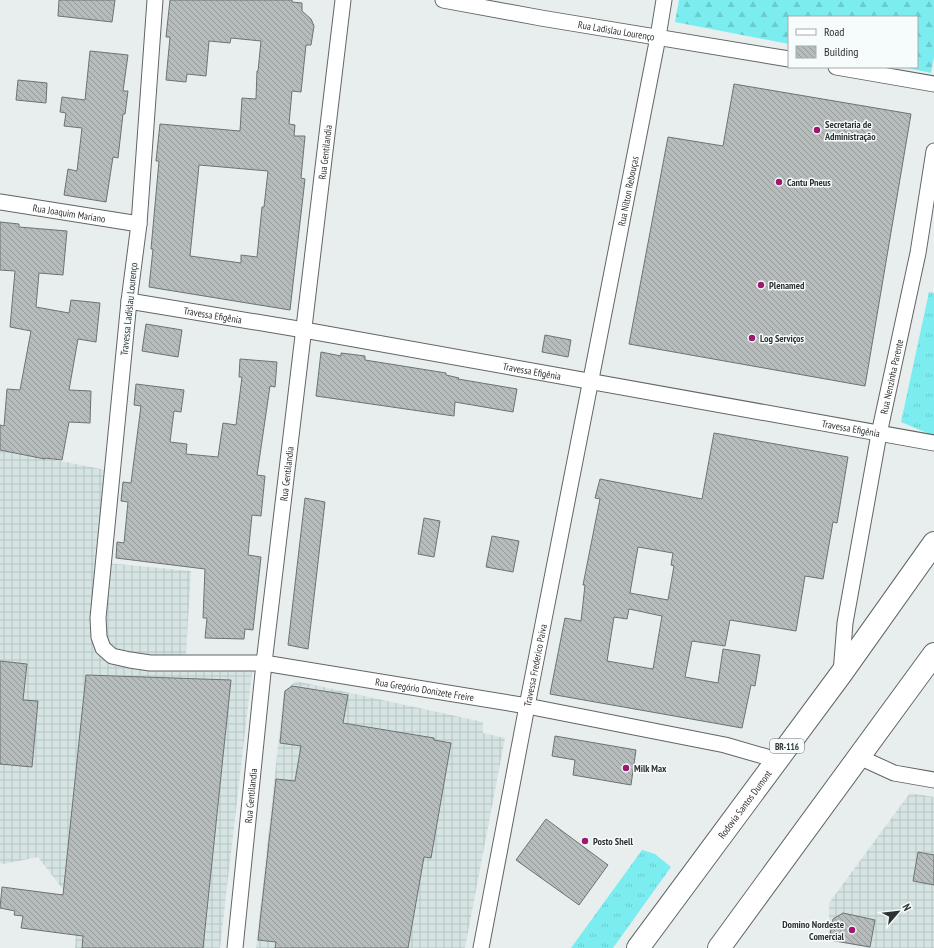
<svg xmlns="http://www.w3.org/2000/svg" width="934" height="948" viewBox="0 0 934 948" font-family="'PT Sans Narrow',sans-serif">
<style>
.industrial{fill:url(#industrial-grid)}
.grass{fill:url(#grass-tufts)}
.forest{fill:url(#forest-firs)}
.building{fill:url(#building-back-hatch);stroke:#6d7272;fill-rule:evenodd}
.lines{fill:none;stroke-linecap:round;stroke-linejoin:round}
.street-casing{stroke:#616565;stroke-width:17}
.highway-casing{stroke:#616565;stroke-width:24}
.street{stroke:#fff;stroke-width:15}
.highway{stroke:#fff;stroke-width:22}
.poi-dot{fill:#9c196c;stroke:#f6fbfb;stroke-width:1.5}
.labels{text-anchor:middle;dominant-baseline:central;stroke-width:3;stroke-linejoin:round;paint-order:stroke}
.shield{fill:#f6fbfb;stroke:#6b6e6e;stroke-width:1}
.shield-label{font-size:9px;font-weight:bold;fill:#303232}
.street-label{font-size:10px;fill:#303232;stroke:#f6fbfb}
.poi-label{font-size:10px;font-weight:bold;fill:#303232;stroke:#f6fbfb;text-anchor:start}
</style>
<defs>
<pattern id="industrial-grid" width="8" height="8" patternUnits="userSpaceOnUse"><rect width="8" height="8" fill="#d5e3e3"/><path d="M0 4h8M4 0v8" fill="none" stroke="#b7c3c3"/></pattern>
<pattern id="grass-tufts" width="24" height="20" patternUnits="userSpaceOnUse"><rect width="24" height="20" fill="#7bedf0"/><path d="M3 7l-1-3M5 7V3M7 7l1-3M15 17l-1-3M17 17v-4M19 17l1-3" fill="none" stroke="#6bccce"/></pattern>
<pattern id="forest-firs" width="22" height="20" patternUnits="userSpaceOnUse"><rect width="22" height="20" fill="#7bedf0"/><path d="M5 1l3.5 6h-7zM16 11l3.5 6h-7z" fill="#6bccce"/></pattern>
<pattern id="building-back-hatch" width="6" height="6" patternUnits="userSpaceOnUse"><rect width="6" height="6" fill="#b6bcbc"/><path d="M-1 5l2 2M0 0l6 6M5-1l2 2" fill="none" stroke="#949999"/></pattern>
</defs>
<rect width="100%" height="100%" fill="#e8eeee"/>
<g class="industrial">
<polygon points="0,449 106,470 97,562 191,571 185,671 252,672 220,948 75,948 78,909 38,857 4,864 0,863"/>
<polygon points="296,681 483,722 483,733 505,738 465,948 256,948 284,691"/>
<polygon points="910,793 934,797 934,948 870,948 829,940 829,903"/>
</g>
<g class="grass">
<polygon points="929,292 934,293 934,436 901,422"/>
<polygon points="642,850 655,854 671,867 613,948 571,948"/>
</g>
<polygon class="forest" points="679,0 934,0 934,57 931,73 903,67 917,67 917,17 789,17 789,44 675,22"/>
<g class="building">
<polygon points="59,0 115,0 112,22 58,16"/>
<path d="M170,0H292V2L302,3V11L311,19L314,26L311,45H306L301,92L292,91L289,124L295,125L294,136H305L301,178L305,179L290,310L149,287L153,249H151L159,161H156L160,124L240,131L242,98L256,99L257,71H258L261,41L231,38L230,43L209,41L206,76L187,74L186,82L166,80L170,37H166ZM199,165L268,171L264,207H262L257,257L241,255V263L190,256Z"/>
<polygon points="90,51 128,55 123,91 128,91 125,114 123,114 118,158 113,157 106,202 64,195 68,169 77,171 82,128 64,126 66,113 60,112 62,97 85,100"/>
<polygon points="18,80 47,83 46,103 16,100"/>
<polygon points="734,84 911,114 865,386 629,344 668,137 723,146"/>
<polygon points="0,222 19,224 19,227 67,231 63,275 39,273 36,307 69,313 71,300 100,303 96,342 78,339 69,390 91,391 90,423 69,422 62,460 45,458 45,459 0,450 0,425 4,426 7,389 20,390 31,331 10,327 15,271 0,270"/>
<polygon points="146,324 182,330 178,357 142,351"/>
<polygon points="545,335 571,340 568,357 542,352"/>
<polygon points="321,352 341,356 341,353 365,356 365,360 446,373 446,375 459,378 458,379 517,389 513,412 455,402 454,416 316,396"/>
<polygon points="240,359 277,362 275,387 270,386 257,475 265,476 261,516 252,515 248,555 261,557 253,630 245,629 244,639 205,638 207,618 203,618 205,569 116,558 117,542 124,543 128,502 121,501 123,482 131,483 141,406 134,405 136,384 184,390 181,412 174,411 170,442 187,444 186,454 218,457 223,423 236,425 242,377 239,377"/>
<path d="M714,433L848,457L837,523L833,522L823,579L805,576L796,631L730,620L725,646L692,641L685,677L718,683L723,649L760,655L755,686L751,685L742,728L550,694L565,618L581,621L585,585H583L600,499L595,498L600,479L702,499ZM638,547L673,553L671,565L674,566L668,600L630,593ZM629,609L662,616L653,669L607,661L614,617L627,619Z"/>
<polygon points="305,498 325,502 308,649 288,645"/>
<polygon points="424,518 440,521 434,557 418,554"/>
<polygon points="492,536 519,541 513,572 486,567"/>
<polygon points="0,661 27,664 23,700 38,701 32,767 0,764"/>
<polygon points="86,675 231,680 203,948 82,948 83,936 21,928 23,916 14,915 15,911 0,908 2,887 63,895"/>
<polygon points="292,686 348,695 343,723 434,738 434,740 451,743 431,858 424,857 408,948 275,948 276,942 258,940 276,779 295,781 301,746 280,743 285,691"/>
<polygon points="555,736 636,750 631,785 573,775 575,760 552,756"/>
<polygon points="546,819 608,865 579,905 516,860"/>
<polygon points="918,852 934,855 934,885 913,881"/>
<polygon points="843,913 875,920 870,947 829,940 833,919"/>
</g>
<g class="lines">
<g class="street-casing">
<g id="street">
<path id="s1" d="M155,0L139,224L129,301L98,618L99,637L103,648L112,656L130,660L150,663H264L527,706L725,745L777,760"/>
<path id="s2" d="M443,0L541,18L789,59"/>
<polyline points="836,67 934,84"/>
<path id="s3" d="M0,202L139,224"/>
<path id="s4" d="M129,301L304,330L934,443"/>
<path id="s5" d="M841,673L845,623L879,434L918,253L934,151"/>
<polyline points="859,757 894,773 934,780"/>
<path id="s6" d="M235,948L264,663L343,0"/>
<path id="s7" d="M481,948L527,706L658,37L664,0"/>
</g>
</g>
<g class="highway-casing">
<g id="highway">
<path id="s8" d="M638,948L841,674L934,543"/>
<polyline points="719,948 934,654"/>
</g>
</g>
<use href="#street" class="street"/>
<use href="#highway" class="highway"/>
</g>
<g class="poi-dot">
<circle cx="817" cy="130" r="4"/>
<circle cx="779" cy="182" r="4"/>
<circle cx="761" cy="285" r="4"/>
<circle cx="752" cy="338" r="4"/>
<circle cx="626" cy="768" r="4"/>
<circle cx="585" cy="841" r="4"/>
<circle cx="852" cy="930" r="4"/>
</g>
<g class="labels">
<rect class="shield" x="770" y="739" width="34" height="14" rx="3"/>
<g class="shield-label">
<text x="787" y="746">BR-116</text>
</g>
<g class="street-label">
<text stroke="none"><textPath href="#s2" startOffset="176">Rua Ladislau Lourenço</textPath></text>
<text stroke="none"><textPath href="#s6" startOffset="801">Rua Gentilandia</textPath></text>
<text stroke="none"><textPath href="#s7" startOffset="771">Rua Nilton Rebouças</textPath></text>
<text stroke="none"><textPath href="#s3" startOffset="70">Rua Joaquim Mariano</textPath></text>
<text transform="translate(129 309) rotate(-84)">Travessa Ladislau Lourenço</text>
<text stroke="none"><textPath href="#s4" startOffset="85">Travessa Efigênia</textPath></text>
<text stroke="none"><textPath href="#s4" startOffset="409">Travessa Efigênia</textPath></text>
<text stroke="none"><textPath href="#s5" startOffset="301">Rua Nenzinha Parente</textPath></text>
<text stroke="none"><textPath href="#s4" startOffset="733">Travessa Efigênia</textPath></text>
<text stroke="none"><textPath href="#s6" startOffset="477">Rua Gentilandia</textPath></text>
<text stroke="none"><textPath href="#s7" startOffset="288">Travessa Frederico Paiva</textPath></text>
<text stroke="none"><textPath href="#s1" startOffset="979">Rua Gregório Donizete Freire</textPath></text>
<text stroke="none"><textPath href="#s6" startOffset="153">Rua Gentilandia</textPath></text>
<text stroke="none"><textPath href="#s8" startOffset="179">Rodovia Santos Dumont</textPath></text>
</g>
<g class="poi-label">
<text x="825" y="124">Secretaria de<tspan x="825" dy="12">Administração</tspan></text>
<text x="787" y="182">Cantu Pneus</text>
<text x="769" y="285">Plenamed</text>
<text x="760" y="338">Log Serviços</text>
<text x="634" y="768">Milk Max</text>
<text x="593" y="841">Posto Shell</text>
<text x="844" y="924" text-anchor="end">Domino Nordeste<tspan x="844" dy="12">Comercial</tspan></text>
</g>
</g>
<rect x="788" y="16" width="130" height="52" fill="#f6fbfb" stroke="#a7abab"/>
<rect x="796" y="29" width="20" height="6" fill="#ffffff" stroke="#a7abab"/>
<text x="824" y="36" font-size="12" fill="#303232">Road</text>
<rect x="796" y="46" width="20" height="12" fill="url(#building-back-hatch)" stroke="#a7abab"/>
<text x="824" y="56" font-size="12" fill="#303232">Building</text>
<g transform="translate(898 912) rotate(62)" stroke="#f6fbfb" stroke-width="3" paint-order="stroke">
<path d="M0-3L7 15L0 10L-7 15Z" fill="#303232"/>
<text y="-6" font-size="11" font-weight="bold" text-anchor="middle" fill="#303232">N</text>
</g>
</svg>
